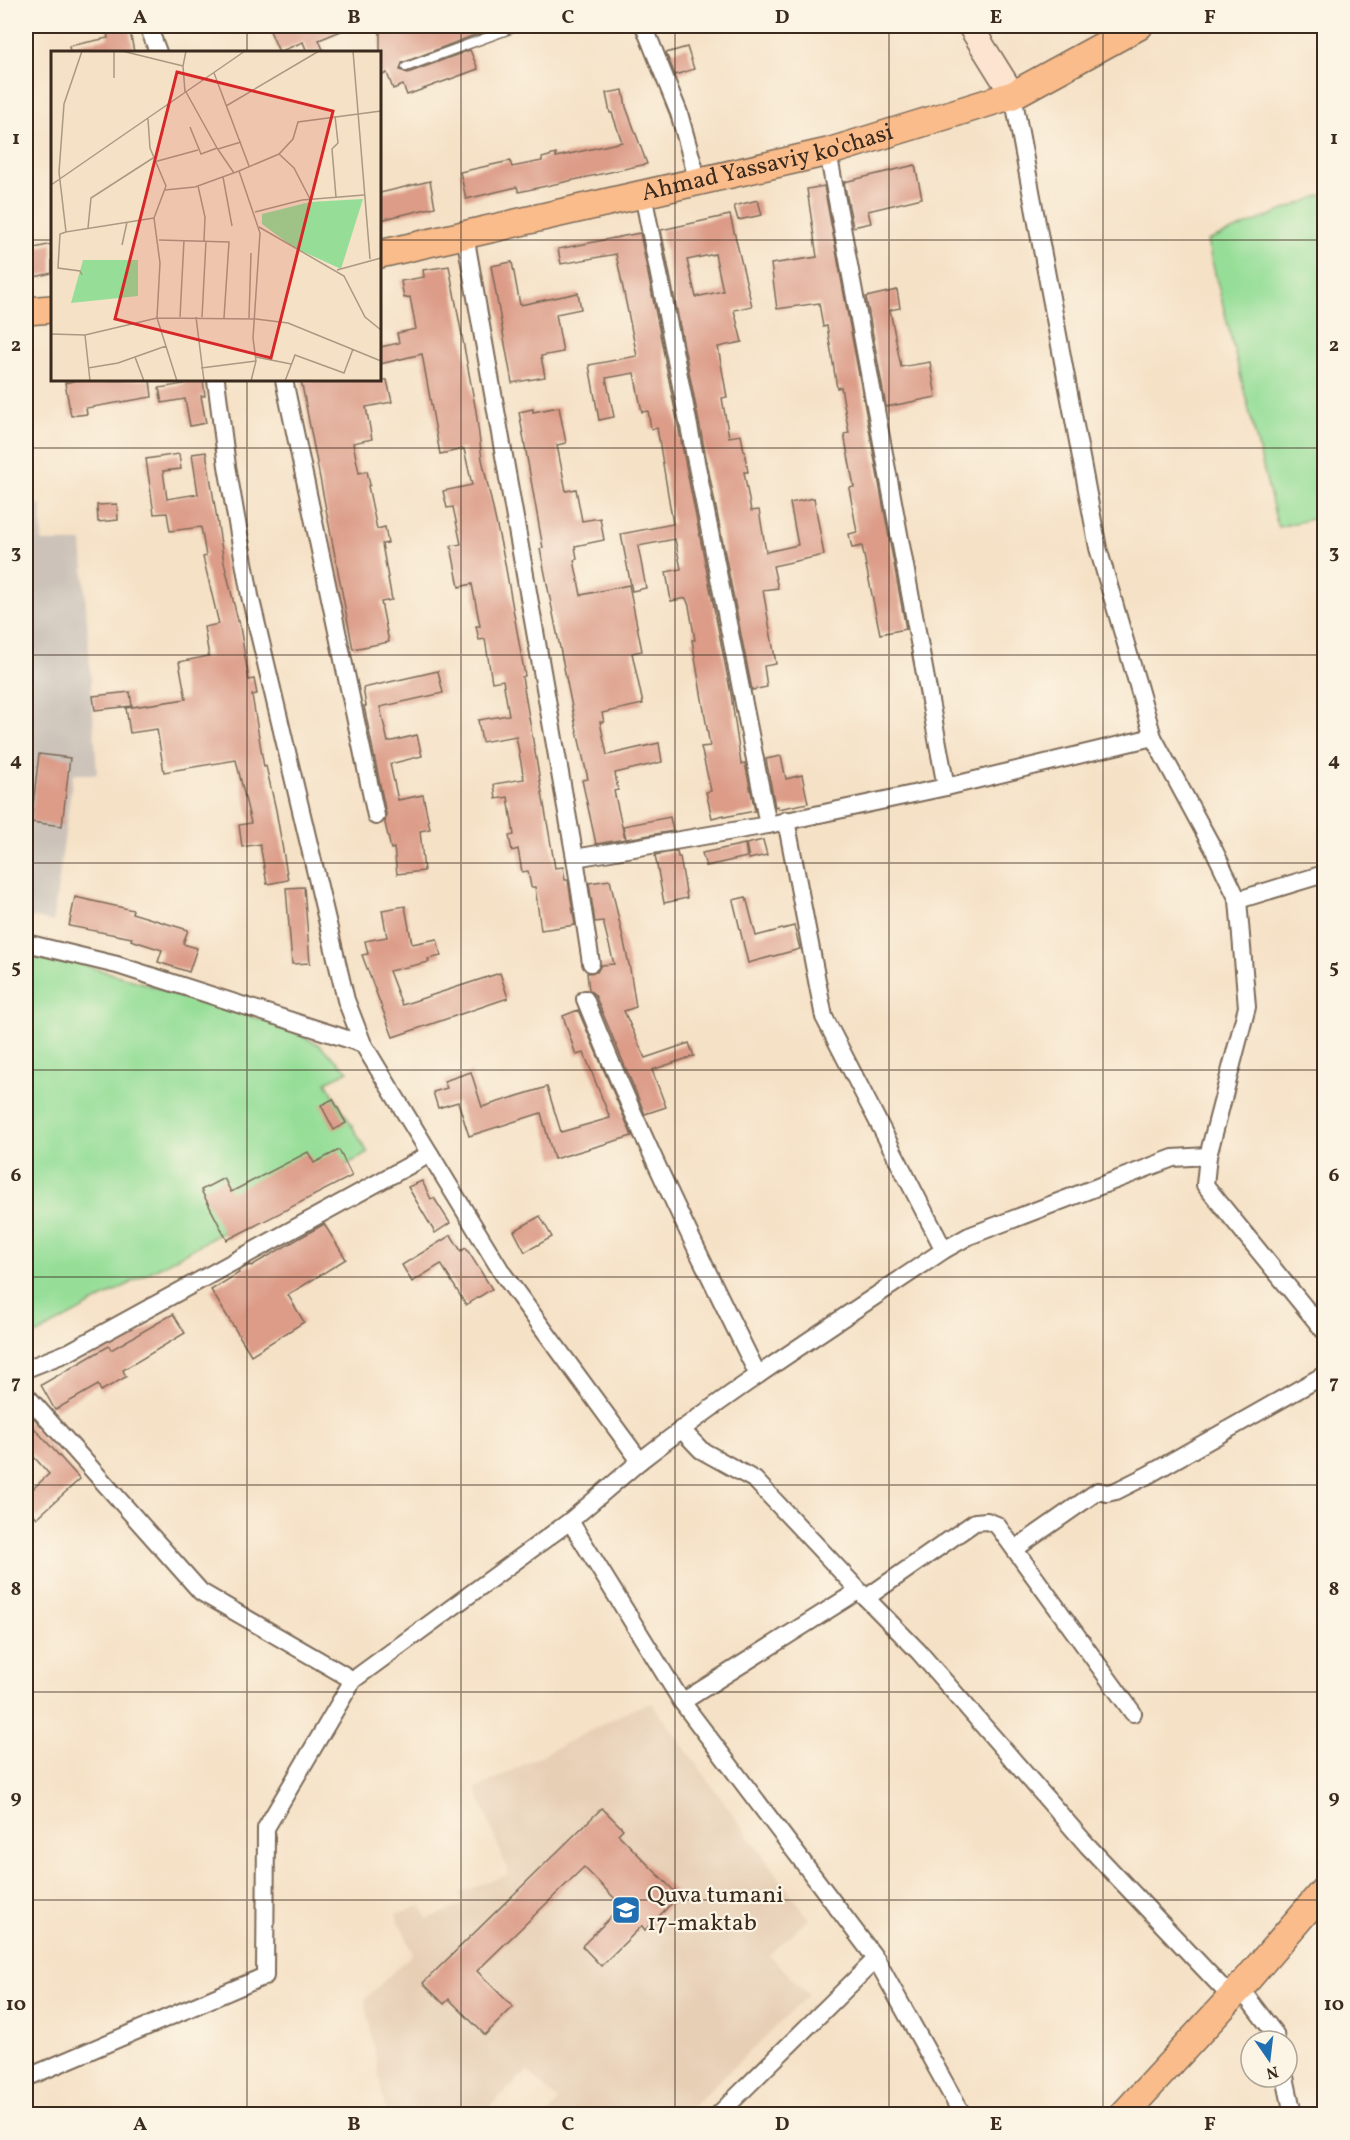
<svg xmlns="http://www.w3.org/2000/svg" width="1350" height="2140" viewBox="0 0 1350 2140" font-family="Vollkorn,serif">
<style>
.built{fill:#e7cfb5}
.industrial{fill:#ccc2b9}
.green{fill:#96de98;stroke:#68845b;stroke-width:1.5}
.building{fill:#dc9c88;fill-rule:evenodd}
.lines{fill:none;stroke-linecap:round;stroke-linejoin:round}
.lane-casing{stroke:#7c6a59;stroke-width:11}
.street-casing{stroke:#7c6a59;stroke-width:20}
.secondary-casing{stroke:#7c6a59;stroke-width:27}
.primary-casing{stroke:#7c6a59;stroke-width:30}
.lane{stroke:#fff;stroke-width:8}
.street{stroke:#fff;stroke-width:16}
.secondary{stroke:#fde4d0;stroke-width:24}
.primary{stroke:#f9bc8a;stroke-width:27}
.grid{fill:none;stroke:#3b2a1e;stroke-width:1.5;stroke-opacity:0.55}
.labels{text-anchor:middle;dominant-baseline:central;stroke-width:4.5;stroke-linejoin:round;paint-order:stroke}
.street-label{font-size:24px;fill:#3b2a1e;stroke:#fcf5e5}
.poi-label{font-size:24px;fill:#3b2a1e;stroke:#fcf5e5;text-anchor:start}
.inset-road{fill:none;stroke:#ab9883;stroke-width:1.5}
.view{fill:#d62828;fill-opacity:0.15;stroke:#d62828;stroke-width:3}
.inset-edge{fill:none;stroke:#3b2a1e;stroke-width:3}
.neatline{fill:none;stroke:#3b2a1e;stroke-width:2}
.grid-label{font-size:20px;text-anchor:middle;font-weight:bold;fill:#3b2a1e}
</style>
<rect width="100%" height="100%" fill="#fcf5e5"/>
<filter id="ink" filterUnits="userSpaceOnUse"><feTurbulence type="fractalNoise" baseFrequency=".0167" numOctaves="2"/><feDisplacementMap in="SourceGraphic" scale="12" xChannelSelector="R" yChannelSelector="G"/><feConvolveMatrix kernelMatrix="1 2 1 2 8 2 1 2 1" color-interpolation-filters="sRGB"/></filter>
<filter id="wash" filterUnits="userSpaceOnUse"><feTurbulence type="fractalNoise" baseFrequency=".008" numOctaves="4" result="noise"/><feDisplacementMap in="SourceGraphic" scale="24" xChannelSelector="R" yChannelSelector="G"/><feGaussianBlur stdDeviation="1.35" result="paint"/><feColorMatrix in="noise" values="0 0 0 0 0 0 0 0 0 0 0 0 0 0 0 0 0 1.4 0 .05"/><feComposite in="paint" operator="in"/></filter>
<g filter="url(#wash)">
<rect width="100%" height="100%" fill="#f5e1c6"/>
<polygon class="built" points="652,1703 809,1919 769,1955 809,1995 684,2114 606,2114 601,2110 596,2114 548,2114 558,2101 528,2071 481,2114 386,2114 365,1999 413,1953 396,1914 421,1905 427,1919 463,1905 459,1893 509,1874 476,1789 632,1709"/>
<polygon class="industrial" points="26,503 42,505 42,542 82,542 97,774 73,774 53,922 26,916"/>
<g class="green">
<polygon points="1324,194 1324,516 1278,527 1207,241"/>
<polygon points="26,950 48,954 279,1025 318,1044 348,1071 326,1082 368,1153 26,1340"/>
</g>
<g id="blocks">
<g class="building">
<polygon points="106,26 129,26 134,52 70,52 69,46 108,38"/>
<polygon points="268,26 353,26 319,40 324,52 307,52 303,42 279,52"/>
<polygon points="380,26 495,26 495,27 402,63 400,70 408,73 470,50 478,69 407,95 403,85 393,89 387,73 380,76"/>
<polygon points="687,47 694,69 675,75 666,53"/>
<polygon points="623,90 626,107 647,164 519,192 517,187 466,199 460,172 510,161 512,167 542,161 542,158 556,154 556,157 622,142 612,113 610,113 606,93"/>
<polygon points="915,165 922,198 868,211 871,223 853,227 844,182"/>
<polygon points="430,181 435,207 380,220 380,193"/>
<polygon points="824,186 906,629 880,634 862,546 852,548 849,534 857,532 849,488 854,487 844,434 849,433 841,387 837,388 827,326 823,327 819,303 777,309 771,264 817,257 807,189"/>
<polygon points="758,200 762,215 738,220 734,206"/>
<path d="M730,215L752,306L734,310L742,342L718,347L727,397L722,398L729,437L741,435L748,472H744L751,511L759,510L766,552L798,545L790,503L814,498L824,555L773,566L778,588L763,590L776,664L764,666L767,687L752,690L661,230ZM715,254L723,291L696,297L687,260Z"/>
<polygon points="640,233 731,694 741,764 745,763 755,811 724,817 724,815 712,818 706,792 711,791 701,747 710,746 692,640 695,640 689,606 686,598 671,601 666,572 681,569 675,539 638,546 646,588 632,591 621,534 673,524 657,428 651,429 648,411 642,412 634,373 606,378 614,417 599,420 589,365 637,356 616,254 561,264 558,249"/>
<polygon points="52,244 52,273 26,279 26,250"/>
<polygon points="512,262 520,305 578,293 581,309 556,314 563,352 541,356 545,377 512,383 491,266"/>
<polygon points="449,266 476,411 482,459 504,558 525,676 522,677 555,868 563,867 565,880 568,880 575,925 541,930 535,887 531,887 528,871 522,872 518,849 512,851 509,836 514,835 508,797 496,799 494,784 524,779 516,736 482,742 478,720 509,715 503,680 492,682 485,639 479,640 476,626 480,626 472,584 459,587 451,546 461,544 453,507 447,508 443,491 472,485 464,449 440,454 422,354 380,364 380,347 399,343 397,333 416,329 410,297 404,298 401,281 424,277 423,270"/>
<polygon points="897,290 900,308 890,310 901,367 930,362 936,397 886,407 866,297"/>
<polygon points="77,380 150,380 152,397 86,408 87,414 71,416 65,383"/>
<polygon points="183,380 203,380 205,396 201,396 206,423 190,426 185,399 162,403 159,388 184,384"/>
<polygon points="301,380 387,380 392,402 366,407 372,439 353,443 359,473 367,471 370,485 368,486 377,529 385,527 388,543 382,544 392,600 381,602 389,642 353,649"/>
<polygon points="559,407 566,443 557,445 566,491 576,489 582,521 600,518 604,540 575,546 577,559 574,560 581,595 629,585 642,651 632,653 643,704 602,713 604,722 600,722 607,755 659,743 662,762 615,773 618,790 614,791 625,839 596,844 582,780 588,779 576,727 540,549 543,548 519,412 533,409 533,412"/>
<polygon points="206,452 224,562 238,621 239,621 249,680 254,679 257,694 252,695 264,767 266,766 276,810 288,880 267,884 260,844 242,847 239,825 251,823 236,760 164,772 157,729 130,733 126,708 186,699 179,662 209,656 204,627 219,624 203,557 206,556 201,527 170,531 167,513 154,514 146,459 179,454 181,469 163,471 167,499 198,494 192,454"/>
<polygon points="117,504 118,520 98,522 97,505"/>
<polygon points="438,671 443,693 380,707 388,742 417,735 422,756 390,764 398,800 423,795 430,829 420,831 424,871 397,874 394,848 391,849 385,823 386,814 364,706 366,706 363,688"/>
<polygon points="130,692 132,706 95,710 93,696"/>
<polygon points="39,754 70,758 62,826 31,822"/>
<polygon points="781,756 786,779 802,775 808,803 778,809 778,806 775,807 766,759"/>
<polygon points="670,817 673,831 626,839 623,826"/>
<polygon points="763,840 767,855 749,859 746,844"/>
<polygon points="745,844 747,857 706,866 702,853"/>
<polygon points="677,851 678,857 680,857 687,898 664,903 655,855"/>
<polygon points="610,880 630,969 636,1007 624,1011 645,1058 689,1043 694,1056 652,1070 666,1107 645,1114 595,995 589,990 587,973 597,972 601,965 614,964 603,921 595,922 589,883"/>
<polygon points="304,887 310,963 292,964 286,888"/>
<polygon points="75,897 133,910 132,913 188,930 183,944 197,948 189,972 158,962 162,950 131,940 132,938 69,926"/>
<polygon points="746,897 756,936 794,926 800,949 748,963 733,900"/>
<polygon points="405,906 412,944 437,939 441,956 428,959 429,962 389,971 402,1005 500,973 508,998 393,1037 362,955 368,954 365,941 387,937 382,910"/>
<polygon points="578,1010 632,1136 554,1159 541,1113 469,1136 458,1102 438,1108 433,1092 447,1088 444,1081 471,1072 482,1107 547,1087 561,1132 610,1118 584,1053 576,1055 563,1016"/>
<polygon points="333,1099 346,1123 334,1130 321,1105"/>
<polygon points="339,1150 352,1176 227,1240 201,1190 224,1178 231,1192 308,1152 314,1163"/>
<polygon points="422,1181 431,1199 434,1198 450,1223 435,1233 408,1187"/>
<polygon points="540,1216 552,1237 525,1252 514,1231"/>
<polygon points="324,1224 346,1259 288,1295 304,1322 251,1355 211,1290 239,1273 238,1271 250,1265 251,1266"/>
<polygon points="451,1235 461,1251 466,1248 492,1289 466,1305 441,1264 412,1282 402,1265"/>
<polygon points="173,1314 185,1333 123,1370 126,1377 101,1391 98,1385 55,1410 41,1385 109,1346 111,1350"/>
<polygon points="26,1419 80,1479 37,1518 26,1505 26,1495 49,1474 26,1448"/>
<polygon points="602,1808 623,1829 618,1834 679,1896 645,1930 642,1926 601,1966 582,1946 622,1906 584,1867 477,1971 513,2007 485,2035 449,1999 444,2004 423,1983"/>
</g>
</g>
</g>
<g filter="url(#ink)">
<use href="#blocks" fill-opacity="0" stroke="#7c6a59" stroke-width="1.5"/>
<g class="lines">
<g class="lane-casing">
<polyline id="lane" points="406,67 518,26"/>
</g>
<g class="street-casing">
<g id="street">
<polyline points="148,26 158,52"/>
<polyline points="644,26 679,113 698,182"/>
<polyline points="1013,95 1098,548 1153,737 1214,850 1238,900 1247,1007 1208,1156 1205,1185 1324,1331"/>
<polyline points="828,152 946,787"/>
<polyline points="643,194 768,825"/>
<polyline points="465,235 575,858 768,825 946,787 1153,737"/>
<polyline points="284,380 376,816"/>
<polyline points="786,820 824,1017 944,1250"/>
<polyline points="575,858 591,963"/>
<polyline points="1238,900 1324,874"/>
<polyline points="26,943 117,965 363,1044"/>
<path d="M585,999C636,1127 697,1251 758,1375"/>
<polyline points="26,1369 69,1352 430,1154"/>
<polyline points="26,1395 201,1592 353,1680"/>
<polyline points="681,1429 701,1450 755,1480 866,1598"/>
<path d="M640,1461C738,1385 842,1319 944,1250L969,1236L1173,1158L1208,1156"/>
<polyline points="570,1521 682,1702 876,1959 962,2114"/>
<polyline points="1015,1549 1098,1491 1107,1493 1116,1491 1148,1475 1324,1375"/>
<polyline points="682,1702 858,1591"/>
<polyline points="1133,1713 997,1525 987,1521 975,1522 866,1598 919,1652 1087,1845 1232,1998"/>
<polyline points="1240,1988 1275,2034 1276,2041"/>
<polyline points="1285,2077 1293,2114"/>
<polyline points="26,2078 265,1976 266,1828 353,1680 570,1521 640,1461 503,1274 363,1044 346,1000 250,596 227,466 216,380"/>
<polyline points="719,2114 876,1959"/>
</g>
</g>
<g class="secondary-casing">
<polyline id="secondary" points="970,26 1013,95"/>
</g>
<g class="primary-casing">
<g id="primary">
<path id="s1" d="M380,254L828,152L1013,95L1139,26"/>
<polyline points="26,311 52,309"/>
<polyline points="1124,2114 1240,1988 1324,1890"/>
</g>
</g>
<use href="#lane" class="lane"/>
<use href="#street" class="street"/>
<use href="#secondary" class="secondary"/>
<use href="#primary" class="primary"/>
</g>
</g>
<path class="grid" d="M247,26V52M461,26V2114M675,26V2114M889,26V2114M1103,26V2114M26,240H52M380,240H1324M247,380V2114M26,448H1324M26,655H1324M26,863H1324M26,1070H1324M26,1277H1324M26,1485H1324M26,1692H1324M26,1900H1324"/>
<defs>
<g id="school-square" transform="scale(1.5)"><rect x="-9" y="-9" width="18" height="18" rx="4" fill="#1f6fb2" stroke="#fcf5e5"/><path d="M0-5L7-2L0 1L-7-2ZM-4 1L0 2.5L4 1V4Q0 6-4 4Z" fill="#fff"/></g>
</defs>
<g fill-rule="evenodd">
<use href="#school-square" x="626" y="1910"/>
</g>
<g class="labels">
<g class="street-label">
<text stroke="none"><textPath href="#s1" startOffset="398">Ahmad Yassaviy ko'chasi</textPath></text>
</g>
<g class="poi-label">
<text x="647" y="1896">Quva tumani<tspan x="647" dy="28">17-maktab</tspan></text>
</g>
</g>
<g transform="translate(51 51)">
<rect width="330" height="330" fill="#f5e1c6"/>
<path d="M312,148L290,218L242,196L211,173V163L259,151ZM32,209H87V245L20,252Z" fill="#96de98"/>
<path class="inset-road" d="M31,0L13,53L8,121L15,181L103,167M71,0L132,15M302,0L319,208M163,22L198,115M63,27V0M134,41L132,15L135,0M135,41L166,97L150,103L139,76M175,55L268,0M284,65L287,92L281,98L285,146M97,68L99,97L115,135L103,167L109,212L106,267L126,330M166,97L183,122M167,98L190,91M228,103L243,117L259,148M103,111L147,99M172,126L181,175M0,134L194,0M147,135L154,166L153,190M114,139L144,136L188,120M204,161L251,149L313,144M208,176L293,225L314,266L330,279M37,177L40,147L102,107M15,181L9,183L7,217L29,220L31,224M108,189L178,191L173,267M71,194L76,171M286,219L330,207M129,266L133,189M145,266L153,330M151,266L155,190M198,267L200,202M0,283L34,284L106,267L205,268L237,272L330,310M34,284L39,330M84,306L93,330M205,306L240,313M37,317L67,312L115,295M150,317L205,310M200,330L205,310L202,287L209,182L188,120L228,103L242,88L247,71L330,60M234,330L244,304L293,322L302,298"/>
<path class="view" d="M126,21L282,60L220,307L64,268Z"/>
<rect width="330" height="330" class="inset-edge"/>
</g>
<rect width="1350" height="2140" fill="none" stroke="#fcf5e5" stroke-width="66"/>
<g transform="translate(1269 2059) rotate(166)"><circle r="28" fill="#fcf5e5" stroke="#afa495" stroke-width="1.5"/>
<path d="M0-4.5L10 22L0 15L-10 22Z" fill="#1f6fb2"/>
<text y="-9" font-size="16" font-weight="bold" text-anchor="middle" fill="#3b2a1e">N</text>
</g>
<rect x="33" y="33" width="1284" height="2074" class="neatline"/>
<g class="grid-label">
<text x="140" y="23">A</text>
<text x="354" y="23">B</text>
<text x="568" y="23">C</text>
<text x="782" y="23">D</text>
<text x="996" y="23">E</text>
<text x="1210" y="23">F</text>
<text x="16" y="144">1</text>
<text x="1334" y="144">1</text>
<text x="16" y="351">2</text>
<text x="1334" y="351">2</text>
<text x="16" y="558">3</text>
<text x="1334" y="558">3</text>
<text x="16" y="766">4</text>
<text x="1334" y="766">4</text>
<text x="16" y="973">5</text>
<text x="1334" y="973">5</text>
<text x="16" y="1181">6</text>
<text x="1334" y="1181">6</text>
<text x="16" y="1388">7</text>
<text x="1334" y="1388">7</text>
<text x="16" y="1595">8</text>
<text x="1334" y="1595">8</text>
<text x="16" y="1803">9</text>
<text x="1334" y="1803">9</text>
<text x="16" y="2010">10</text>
<text x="1334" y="2010">10</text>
<text x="140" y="2130">A</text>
<text x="354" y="2130">B</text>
<text x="568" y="2130">C</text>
<text x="782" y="2130">D</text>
<text x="996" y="2130">E</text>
<text x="1210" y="2130">F</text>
</g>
</svg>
